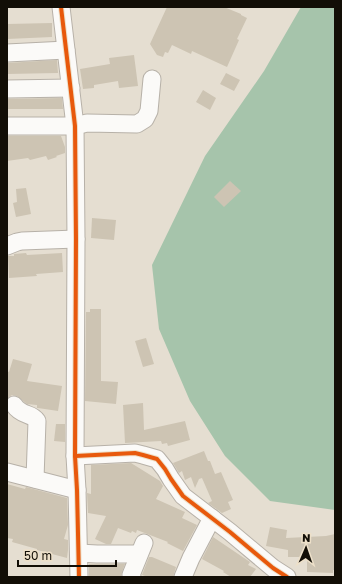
<svg xmlns="http://www.w3.org/2000/svg" width="342" height="584" viewBox="0 0 342 584" font-family="'Golos Text',sans-serif">
<style>
.forest{fill:#a6c4ab}
.building{fill:#cdc4b3}
.lines{fill:none;stroke-linecap:round;stroke-linejoin:round}
.minor-casing{stroke:#b7b1a8;stroke-width:19}
.minor{stroke:#fbfaf8;stroke-width:17}
.cycleway-casing{stroke:#ede0c9;stroke-width:6}
.cycleway{stroke:#e8590c;stroke-width:4}
</style>
<rect width="100%" height="100%" fill="#e5ded1"/>
<polygon class="forest" points="301,7 335,7 335,510 270,501 225,456 190,401 159,329 152,265 205,156 264,71"/>
<g class="building">
<polygon points="167,7 224,7 241,14 241,15 247,18 237,39 239,40 227,67 192,51 191,54 172,45 168,53 165,52 163,57 157,55 150,44"/>
<polygon points="52,23 52,37 7,39 7,24"/>
<polygon points="134,55 138,86 119,88 118,81 94,85 94,88 83,89 80,69 110,64 109,58"/>
<polygon points="57,60 58,73 7,74 7,63"/>
<polygon points="226,73 240,80 234,91 220,84"/>
<polygon points="203,90 216,98 210,110 196,102"/>
<polygon points="62,98 63,109 7,109 7,99"/>
<polygon points="7,136 61,136 65,147 65,153 56,156 57,157 48,160 46,156 30,160 28,158 7,161"/>
<polygon points="230,181 241,191 224,207 214,197"/>
<polygon points="26,188 31,214 16,217 13,203 17,202 16,189"/>
<polygon points="92,218 116,220 114,240 91,238"/>
<polygon points="26,253 27,255 62,253 63,272 36,274 37,276 9,278 8,256 14,256 14,254"/>
<polygon points="90,309 101,309 101,381 118,382 116,404 85,401 86,312 90,312"/>
<polygon points="146,338 154,364 143,367 135,341"/>
<polygon points="13,359 32,364 27,381 62,386 58,411 38,408 37,408 37,405 27,404 17,396 12,395 7,398 7,371 9,372"/>
<polygon points="143,403 144,430 185,421 190,440 168,446 167,443 162,444 161,441 125,443 123,405"/>
<polygon points="56,424 65,424 65,442 54,441"/>
<polygon points="204,451 208,461 210,461 215,474 221,472 233,500 228,502 231,509 222,513 208,503 212,501 202,478 199,479 195,488 191,477 185,480 182,471 179,473 173,463"/>
<polygon points="131,463 160,481 163,486 156,499 185,512 182,518 197,525 183,551 167,543 168,542 137,530 136,533 132,531 131,533 118,528 111,544 106,544 95,539 106,516 88,513 87,493 91,494 91,465"/>
<polygon points="7,484 25,489 26,487 67,498 68,525 64,539 68,540 68,550 67,558 37,550 37,549 12,542 13,539 7,538"/>
<polygon points="270,527 287,530 286,538 326,536 335,534 335,570 333,570 333,573 307,572 307,557 288,557 288,550 266,546"/>
<polygon points="213,537 250,562 248,565 256,569 250,577 231,577 223,572 224,571 202,559"/>
<polygon points="149,557 152,557 176,567 173,577 148,577 142,575"/>
<polygon points="89,564 125,564 122,572 121,577 89,577"/>
</g>
<g class="lines">
<g class="minor-casing">
<g id="minor">
<polyline points="61,7 75,126 76,239 75,456 77,490 79,577"/>
<polyline points="7,53 66,50"/>
<polyline points="7,89 71,88"/>
<polyline points="7,126 75,126 87,123 137,124 145,119 149,111 152,79"/>
<polyline points="7,246 17,242 22,241 76,239"/>
<path d="M14,405C22,417 31,412 37,421L35,479"/>
<polyline points="75,456 135,453 143,455 157,459 165,469 171,479 183,496 230,532 273,568 287,577"/>
<polyline points="7,472 77,490"/>
<polyline points="79,553 97,554 139,554"/>
<polyline points="132,577 131,575 144,543"/>
<polyline points="183,577 191,558 212,518"/>
</g>
</g>
<use href="#minor" class="minor"/>
<g class="cycleway-casing">
<g id="cycleway">
<polyline points="61,7 75,126 76,239 75,456 77,490 79,577"/>
<polyline points="75,456 135,453 143,455 157,459 165,469 171,479 183,496 230,532 273,568 287,577"/>
</g>
</g>
<use href="#cycleway" class="cycleway"/>
</g>
<rect width="342" height="584" fill="none" stroke="#120e06" stroke-width="16"/>
<g transform="translate(306 548) rotate(2)" stroke="#ede0c9" stroke-width="3" paint-order="stroke">
<path d="M0-3L7 15L0 10L-7 15Z" fill="#120e06"/>
<text y="-6" font-size="11" font-weight="bold" text-anchor="middle" fill="#120e06">N</text>
</g>
<path d="M18 560v6h98v-6" fill="none" stroke="#120e06" stroke-width="2"/>
<text x="24" y="560" font-size="12" fill="#120e06" stroke="#ede0c9" stroke-width="3" paint-order="stroke">50 m</text>
</svg>
